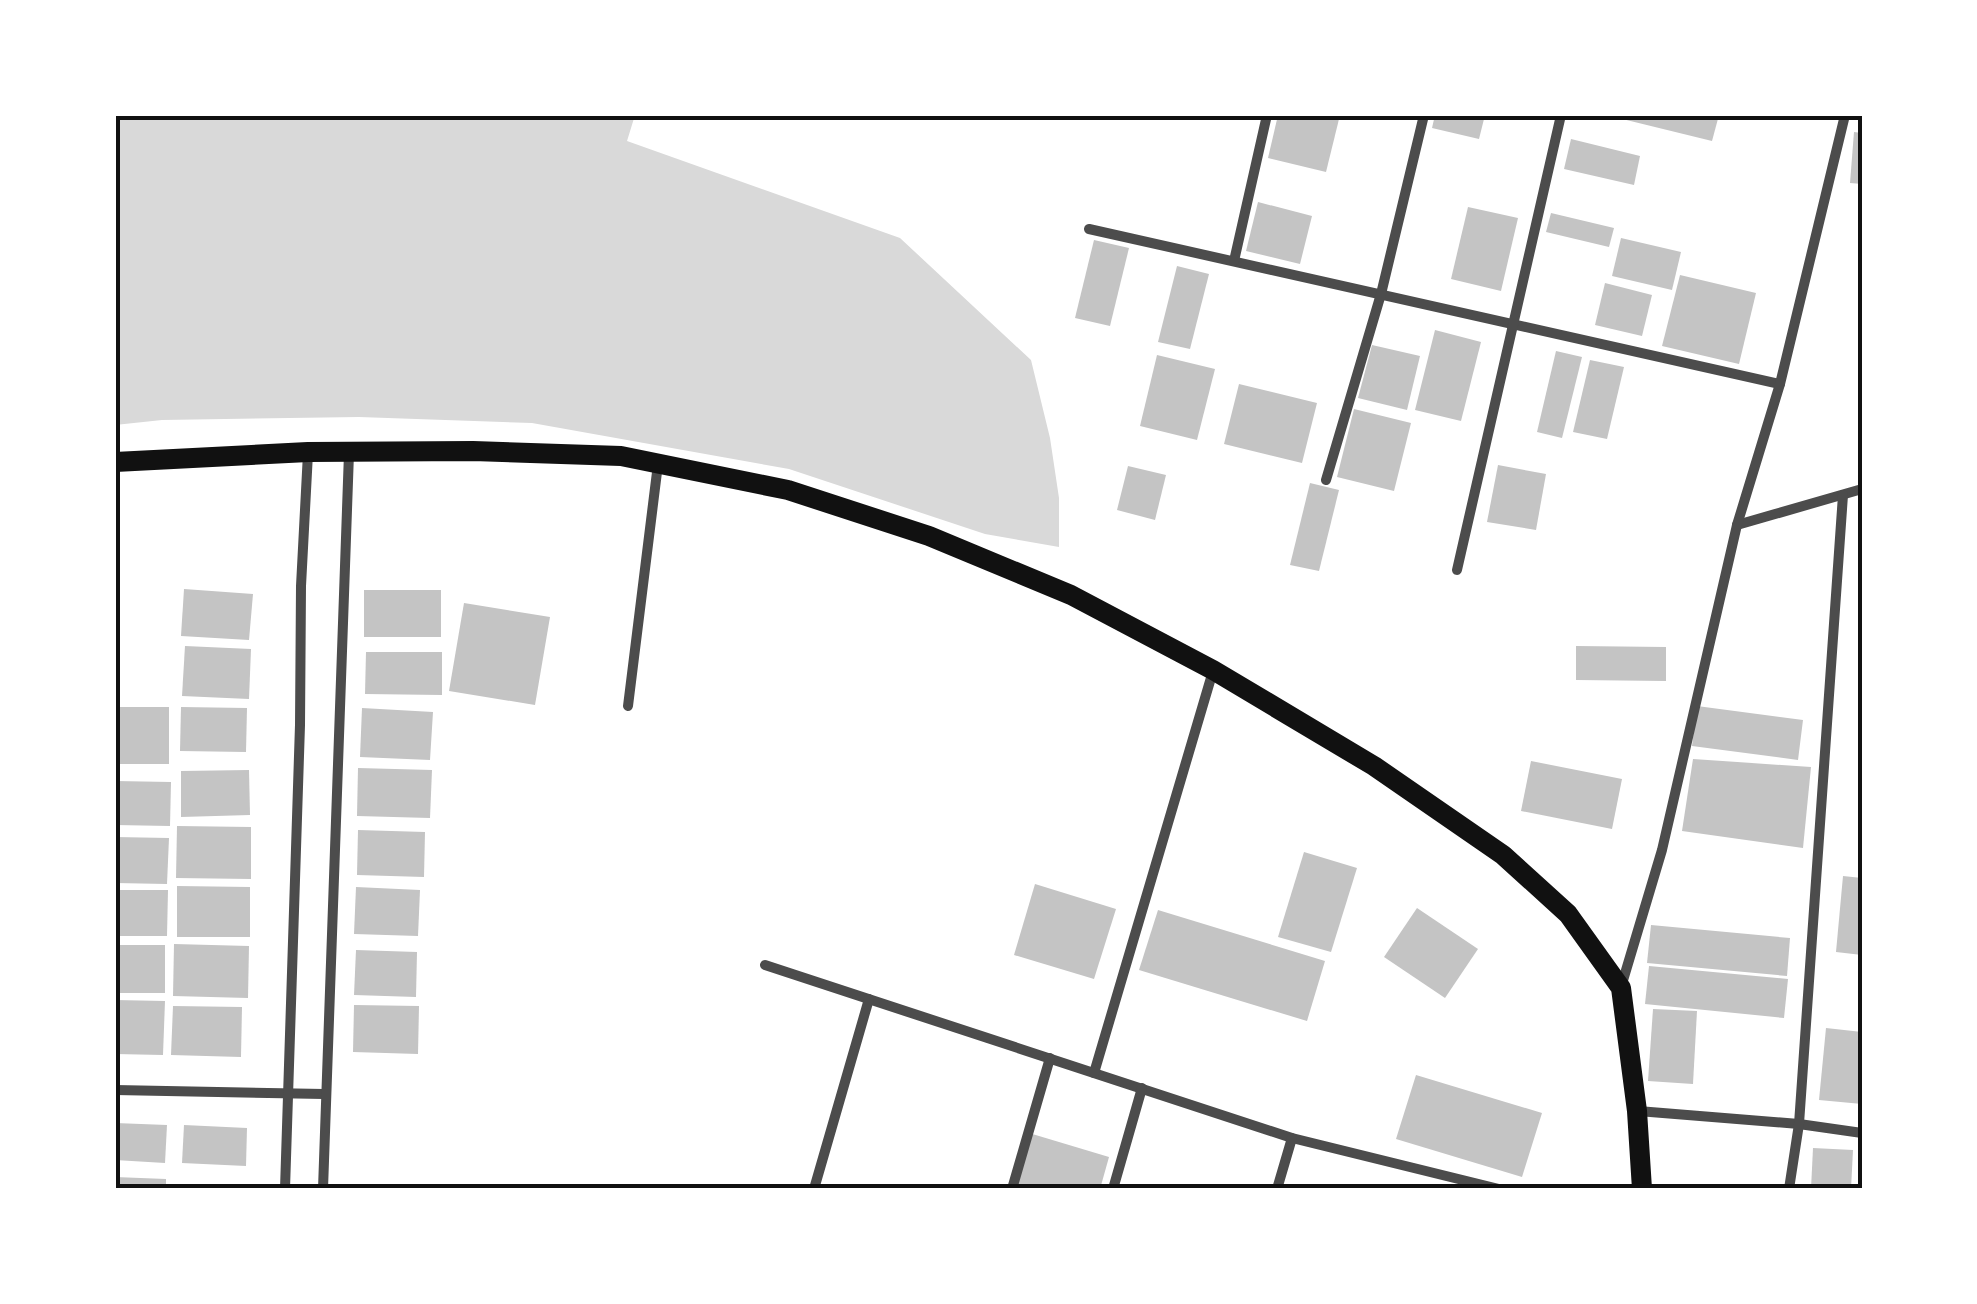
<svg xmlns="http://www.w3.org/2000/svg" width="1977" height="1304" viewBox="0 0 1977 1304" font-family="'Fira Sans',sans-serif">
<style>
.water{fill:#d9d9d9}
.building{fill:#c4c4c4}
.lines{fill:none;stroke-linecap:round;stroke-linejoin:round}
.minor{stroke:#4c4c4c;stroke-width:10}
.secondary{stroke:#111;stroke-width:20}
.neatline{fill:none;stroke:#111;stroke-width:4}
</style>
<rect width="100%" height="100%" fill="#fff"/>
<polygon class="water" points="115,115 635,115 627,141 900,238 1031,360 1050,438 1059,498 1059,547 985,534 789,469 532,423 359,417 162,420 115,425"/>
<g class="building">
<polygon points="1278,115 1340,115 1326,172 1268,158"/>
<polygon points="1435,115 1485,115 1479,139 1432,128"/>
<polygon points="1606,115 1719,115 1712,141"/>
<polygon points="1854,132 1862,133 1862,184 1850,183"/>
<polygon points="1571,139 1640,156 1634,185 1564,169"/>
<polygon points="1258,202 1312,216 1300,264 1246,251"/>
<polygon points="1468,207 1518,218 1501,291 1451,279"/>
<polygon points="1551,213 1614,228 1609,247 1546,232"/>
<polygon points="1621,238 1681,252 1672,290 1612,276"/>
<polygon points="1094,240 1129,248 1110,326 1075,318"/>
<polygon points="1177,266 1209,274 1190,349 1158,342"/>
<polygon points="1680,275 1756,293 1739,364 1662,346"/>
<polygon points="1605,283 1652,295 1642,336 1595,325"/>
<polygon points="1435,330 1481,342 1461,421 1415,410"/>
<polygon points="1372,345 1420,356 1407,410 1358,398"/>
<polygon points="1556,351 1582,357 1562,438 1537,432"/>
<polygon points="1157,355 1215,369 1197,440 1140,426"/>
<polygon points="1590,360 1624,367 1607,439 1573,432"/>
<polygon points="1239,384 1317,403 1302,463 1224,444"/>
<polygon points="1354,409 1411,423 1394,491 1337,477"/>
<polygon points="1498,465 1546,474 1536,530 1487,522"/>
<polygon points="1128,466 1166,475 1155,520 1117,510"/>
<polygon points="1310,483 1339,490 1319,571 1290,565"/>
<polygon points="184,589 253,594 249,640 181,636"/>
<rect x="364" y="590" width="77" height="47"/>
<polygon points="464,603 550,617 535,705 449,691"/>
<polygon points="185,646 251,649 249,699 182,696"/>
<polygon points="1576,646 1666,647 1666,681 1576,680"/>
<polygon points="366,652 442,652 442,695 365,694"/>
<polygon points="1697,706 1803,720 1798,760 1692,746"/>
<rect x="115" y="707" width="54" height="57"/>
<polygon points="181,707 247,708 246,752 180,751"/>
<polygon points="362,708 433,712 430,760 360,757"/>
<polygon points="1693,759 1811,767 1803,848 1682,831"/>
<polygon points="1531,761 1622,779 1612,829 1521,811"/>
<polygon points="358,768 432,770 430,818 357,816"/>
<polygon points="249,770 250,815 181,817 181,771"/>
<polygon points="115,781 171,782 170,826 115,825"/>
<polygon points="177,826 251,827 251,879 176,878"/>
<polygon points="358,830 425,832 424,877 357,875"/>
<polygon points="115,837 169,838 167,884 115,883"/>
<polygon points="1304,852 1357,868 1331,952 1278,937"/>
<polygon points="1843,876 1862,878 1862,955 1836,952"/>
<polygon points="1035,884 1116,909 1094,979 1014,955"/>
<polygon points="177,886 250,887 250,937 177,937"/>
<polygon points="356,887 420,890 418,936 354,934"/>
<polygon points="115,890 168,890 167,936 115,936"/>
<polygon points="1417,908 1478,949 1445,998 1384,957"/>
<polygon points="1158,910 1325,961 1307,1021 1139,970"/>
<polygon points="1651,925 1790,938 1787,976 1647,963"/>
<polygon points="174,944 249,946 248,998 173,996"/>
<rect x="115" y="945" width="50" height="48"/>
<polygon points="356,950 417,952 416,997 354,995"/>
<polygon points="1649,966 1788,979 1784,1018 1645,1004"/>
<polygon points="115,1000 165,1001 163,1055 115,1054"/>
<polygon points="354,1005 419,1006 418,1054 353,1052"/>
<polygon points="173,1006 242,1007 241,1057 171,1055"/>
<polygon points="1653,1009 1697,1011 1693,1084 1648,1081"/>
<polygon points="1826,1028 1862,1032 1862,1104 1819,1100"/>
<polygon points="1416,1075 1542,1113 1522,1177 1396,1139"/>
<polygon points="115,1123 167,1125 165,1163 115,1160"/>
<polygon points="184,1125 247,1128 246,1166 182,1163"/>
<polygon points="1029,1133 1109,1157 1100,1189 1012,1189"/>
<polygon points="1813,1148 1853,1150 1851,1189 1811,1189"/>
<polygon points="115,1177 166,1179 166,1189 115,1189"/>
</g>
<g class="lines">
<g class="minor">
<polyline points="1089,229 1780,384"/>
<polyline points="1234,261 1267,115"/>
<polyline points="1326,480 1381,294 1424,115"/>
<polyline points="1737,525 1862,489"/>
<polyline points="1457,570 1561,115"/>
<polyline points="628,706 658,464"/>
<polyline points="765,965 1292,1138 1499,1189"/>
<polyline points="1621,987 1662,850 1737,525 1780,384 1845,115"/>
<polyline points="1094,1073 1213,671"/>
<polyline points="115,1090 324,1094"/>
<polyline points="1638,1111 1799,1124 1862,1133"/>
<polyline points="285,1189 300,725 301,586 308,453"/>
<polyline points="323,1189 349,453"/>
<polyline points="814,1189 869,999"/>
<polyline points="1012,1189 1050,1058"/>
<polyline points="1113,1189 1142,1088"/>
<polyline points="1277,1189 1292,1138"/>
<polyline points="1789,1189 1799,1124 1843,495"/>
</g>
<polyline class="secondary" points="115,462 308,452 473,451 621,456 788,490 929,536 1071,595 1213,670 1374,766 1503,855 1568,914 1621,988 1637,1111 1642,1189"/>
</g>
<rect width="1977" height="1304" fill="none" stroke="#ffffff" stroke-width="235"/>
<rect x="118" y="118" width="1742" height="1068" class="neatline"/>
</svg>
